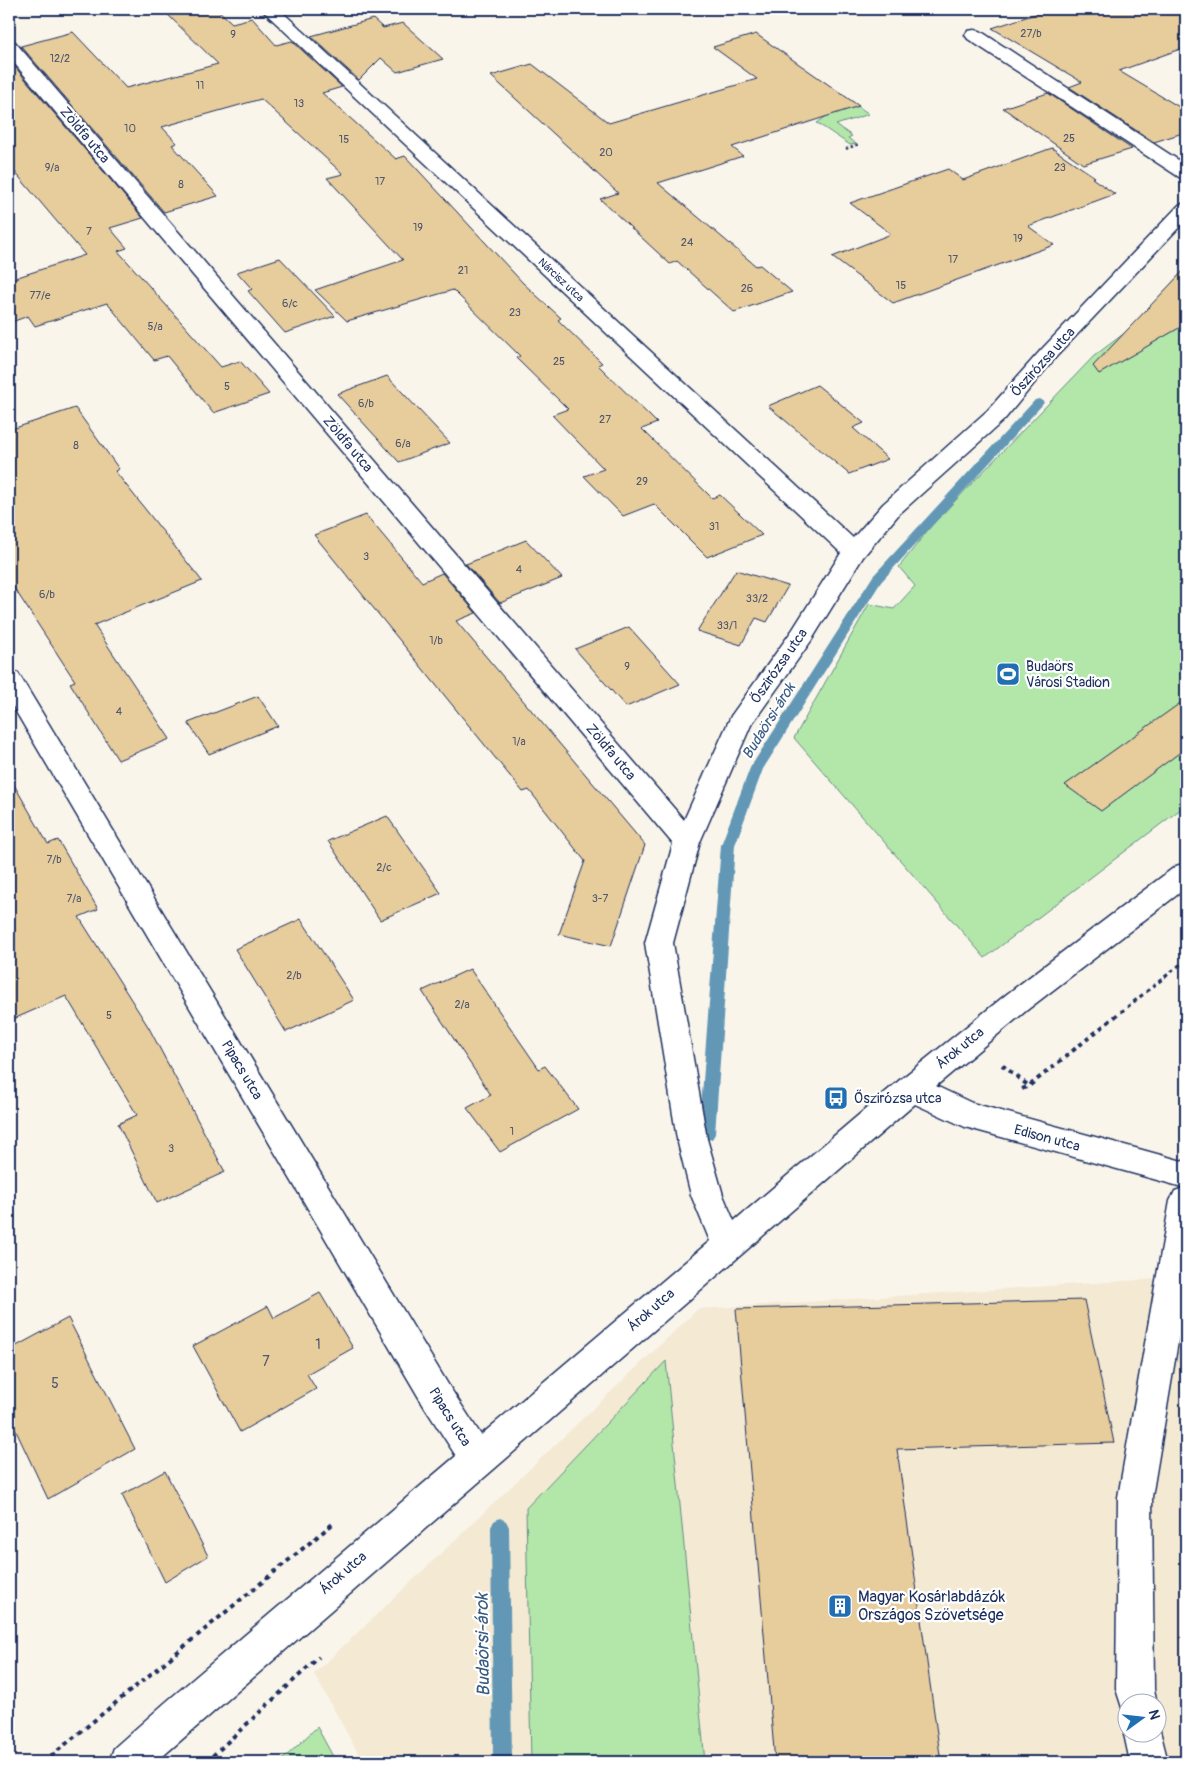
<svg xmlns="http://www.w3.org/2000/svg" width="1195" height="1771" viewBox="0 0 1195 1771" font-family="Pangolin,sans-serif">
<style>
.built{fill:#f4e9d3;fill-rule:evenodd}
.green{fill:#b2e7a9;stroke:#668b84}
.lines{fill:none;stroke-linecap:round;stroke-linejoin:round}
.stream{fill:#6298b6;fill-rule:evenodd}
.building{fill:#e7cc9c;stroke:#1b2f5e}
.service-casing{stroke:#1b2f5e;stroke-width:3}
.minor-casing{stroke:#1b2f5e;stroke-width:3}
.path-far2{stroke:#1b2f5e;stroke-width:2;stroke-dasharray:2.5 2.5;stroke-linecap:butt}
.path-far1{stroke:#1b2f5e;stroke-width:3;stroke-dasharray:4 4;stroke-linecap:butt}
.path{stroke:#1b2f5e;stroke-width:4;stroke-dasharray:4.5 4.5;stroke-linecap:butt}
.service{fill:#fff;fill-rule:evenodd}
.minor{fill:#fff;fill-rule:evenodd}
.labels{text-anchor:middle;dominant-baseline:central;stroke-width:4.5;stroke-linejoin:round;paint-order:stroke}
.number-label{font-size:11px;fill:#4e566e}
.far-street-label{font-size:11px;fill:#1b2f5e;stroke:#fff}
.street-label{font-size:14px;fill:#1b2f5e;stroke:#fff}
.poi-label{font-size:14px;fill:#1b2f5e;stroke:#fff;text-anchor:start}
.near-number-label{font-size:14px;fill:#4e566e}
.water-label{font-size:15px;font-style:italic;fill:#385b83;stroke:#fff}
.near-poi-label{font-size:16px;fill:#1b2f5e;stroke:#fff;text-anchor:start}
.near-water-label{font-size:18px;font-style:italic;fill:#385b83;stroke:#fff}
</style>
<rect width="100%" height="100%" fill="#faf5eb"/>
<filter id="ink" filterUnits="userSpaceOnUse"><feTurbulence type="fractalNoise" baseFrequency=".02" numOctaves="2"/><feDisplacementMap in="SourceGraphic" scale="10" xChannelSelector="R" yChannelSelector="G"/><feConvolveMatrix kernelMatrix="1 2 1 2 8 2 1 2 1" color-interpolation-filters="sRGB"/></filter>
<g filter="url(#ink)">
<path class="built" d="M1185,1277L1186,1762H363L314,1674L698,1309ZM1128,1704H1158V1734H1128Z"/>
<g class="green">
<polygon points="845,97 869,114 836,125 852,136 848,138 856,144 850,145 817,123 832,112"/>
<polygon points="1186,268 1186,805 985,958 794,738 869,604 894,609 915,586 899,567 931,526 1094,356 1126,332"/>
<polygon points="666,1361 705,1762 531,1762 526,1508"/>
<polygon points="317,1727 336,1762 280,1762"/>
</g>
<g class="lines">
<g class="stream">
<polygon points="1039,399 1044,402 1043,404 881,582 763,769 735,845 715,1134 712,1139 707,1140 702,1139 699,1134 721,845 750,768 873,576 1035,400"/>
<polygon points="500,1518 506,1521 509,1527 512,1762 493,1762 491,1527 494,1521"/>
</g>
</g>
<g class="building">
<polygon points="162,9 217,9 232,23 252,18 276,45 292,41 342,87 322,93 396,159 405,156 523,283 561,318 558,320 602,363 598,365 657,423 642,429 712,498 720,495 762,535 707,557 654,504 623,516 584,476 604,469 552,415 568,409 516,358 520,356 453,290 347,321 315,290 403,260 327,178 343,174 261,99 162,127 177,143 172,145 218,196 164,212 21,46 73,32 126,88 218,64"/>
<polygon points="1051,9 1186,9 1186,47 1119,71 1186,111 1186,132 1154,142 1069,87 1082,82 992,28"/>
<polygon points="373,19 383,28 403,23 443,59 397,72 381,58 359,80 311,36"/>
<polygon points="756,34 859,106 732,147 743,156 658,183 756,266 760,265 792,292 734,312 677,261 670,264 600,199 618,193 491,76 532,64 609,123 757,79 713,47"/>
<polygon points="9,60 143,218 110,228 127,248 118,251 221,367 240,361 269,394 213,413 167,356 154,360 107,303 35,326 28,316 9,323 9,280 85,255 9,165"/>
<polygon points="1048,93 1132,149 1083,164 1003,108"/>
<polygon points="1052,148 1095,177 1092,178 1115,194 1028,226 1054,245 893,303 832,257 891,234 850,203 948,169 963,180"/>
<polygon points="280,258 335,316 285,333 248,291 252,289 237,272"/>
<polygon points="1186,268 1186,324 1099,374 1093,366"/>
<polygon points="387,376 450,443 399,462 337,394"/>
<polygon points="817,385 864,423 853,428 888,459 849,474 768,406"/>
<polygon points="75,408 119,469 115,471 202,581 94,625 170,739 118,760 70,683 75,681 9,580 9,430"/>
<polygon points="366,515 422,582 442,573 476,613 456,621 645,845 611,946 559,934 585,861 529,790 523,792 314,535"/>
<polygon points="526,540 562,578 500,603 466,564"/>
<polygon points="736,570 788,586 767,622 756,618 741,645 697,631"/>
<polygon points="629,627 680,684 626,707 575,649"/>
<polygon points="258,696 278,726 209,754 188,723"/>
<polygon points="1186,699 1186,748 1101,811 1065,785"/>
<polygon points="9,776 48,844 58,840 98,909 79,917 149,1028 225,1172 157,1203 118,1124 137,1115 66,996 9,1021"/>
<polygon points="387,816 441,893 380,920 328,841"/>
<polygon points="301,919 354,1000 286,1032 235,949"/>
<polygon points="470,969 539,1069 545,1066 578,1109 500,1152 467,1108 491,1095 422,991"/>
<polygon points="320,1293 353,1348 307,1374 316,1389 240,1432 193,1346 268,1306 274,1318"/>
<polygon points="1084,1300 1114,1443 897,1449 941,1762 775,1762 736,1309"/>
<polygon points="68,1318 135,1449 48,1499 9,1416 9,1350"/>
<polygon points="165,1471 208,1556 165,1582 122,1495"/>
</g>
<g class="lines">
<g class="service-casing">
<g id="service">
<polygon points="974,30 980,31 1186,165 1186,179 1179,177 968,39 965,35 968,31"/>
<polygon points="1186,1187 1186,1294 1152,1497 1154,1689 1157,1704 1128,1704 1128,1718 1125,1717 1116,1689 1118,1497 1170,1201 1175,1191"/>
<polygon points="1158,1723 1168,1762 1130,1762 1124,1734 1128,1726 1128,1734 1158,1734"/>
</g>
</g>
<g class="minor-casing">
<polygon id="minor" points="261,9 279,9 853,538 883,504 988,410 1041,350 1179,205 1186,203 1186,220 1055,358 1004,420 899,514 863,557 811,641 751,725 700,842 673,943 707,1139 723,1195 734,1221 901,1079 1007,994 1176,866 1186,863 1186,888 1027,1010 936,1086 972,1103 1186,1162 1186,1188 965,1127 915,1104 156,1762 109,1762 114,1748 166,1702 456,1456 425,1408 9,700 9,670 18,673 449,1386 481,1435 710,1241 691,1195 677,1139 645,943 673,844 9,57 9,41 15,42 684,820 731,716 793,629 841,553"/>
</g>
<polyline class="path-far2" points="846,149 860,144"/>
<polyline class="path-far1" points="1121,1012 1186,960"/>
<g class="path">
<polyline points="1002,1065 1029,1086"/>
<polyline points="1022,1089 1029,1086 1122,1011"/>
<polyline points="44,1762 335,1522"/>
<polyline points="206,1762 319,1657"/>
</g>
<use href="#service" class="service"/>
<use href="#minor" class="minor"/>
</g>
</g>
<defs>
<g id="stadium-square" transform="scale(1.25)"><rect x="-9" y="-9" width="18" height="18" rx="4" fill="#1f6fb2" stroke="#fff"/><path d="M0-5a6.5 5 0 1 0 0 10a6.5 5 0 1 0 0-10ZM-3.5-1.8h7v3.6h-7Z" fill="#fff"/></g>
<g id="bus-square" transform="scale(1.25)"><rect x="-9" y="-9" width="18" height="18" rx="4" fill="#1f6fb2" stroke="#fff"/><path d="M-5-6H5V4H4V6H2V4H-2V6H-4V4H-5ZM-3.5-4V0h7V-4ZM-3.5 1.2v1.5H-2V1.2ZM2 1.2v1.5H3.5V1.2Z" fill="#fff"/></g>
<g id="building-square" transform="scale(1.25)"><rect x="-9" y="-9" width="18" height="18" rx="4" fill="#1f6fb2" stroke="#fff"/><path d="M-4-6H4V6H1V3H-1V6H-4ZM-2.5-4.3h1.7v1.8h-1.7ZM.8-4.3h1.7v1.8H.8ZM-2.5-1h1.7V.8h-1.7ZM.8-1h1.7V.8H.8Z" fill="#fff"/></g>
</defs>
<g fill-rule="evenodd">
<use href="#stadium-square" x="1008" y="674"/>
<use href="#bus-square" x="836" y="1098"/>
<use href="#building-square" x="840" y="1606"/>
</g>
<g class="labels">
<g class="number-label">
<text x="1031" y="33">27/b</text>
<text x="233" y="34">9</text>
<text x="60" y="58">12/2</text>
<text x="200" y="85">11</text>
<text x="299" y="103">13</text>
<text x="130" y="128">10</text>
<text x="1069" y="138">25</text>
<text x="344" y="139">15</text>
<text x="606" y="152">20</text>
<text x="52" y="167">9/a</text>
<text x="1060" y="167">23</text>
<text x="380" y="181">17</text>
<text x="181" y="184">8</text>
<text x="418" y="227">19</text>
<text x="89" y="231">7</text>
<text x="1018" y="238">19</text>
<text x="687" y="242">24</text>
<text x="953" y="259">17</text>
<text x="463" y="270">21</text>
<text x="901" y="285">15</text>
<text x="747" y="288">26</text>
<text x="40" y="295">77/e</text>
<text x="290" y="303">6/c</text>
<text x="515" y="312">23</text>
<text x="155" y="326">5/a</text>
<text x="559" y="361">25</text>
<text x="227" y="386">5</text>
<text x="366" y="403">6/b</text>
<text x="605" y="419">27</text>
<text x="403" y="443">6/a</text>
<text x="76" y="445">8</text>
<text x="642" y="481">29</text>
<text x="714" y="526">31</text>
<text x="366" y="556">3</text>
<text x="519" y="569">4</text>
<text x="47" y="594">6/b</text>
<text x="757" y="598">33/2</text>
<text x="727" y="625">33/1</text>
<text x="436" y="640">1/b</text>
<text x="627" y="666">9</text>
<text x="119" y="711">4</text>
<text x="519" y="741">1/a</text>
<text x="54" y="859">7/b</text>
<text x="384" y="867">2/c</text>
<text x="74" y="898">7/a</text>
<text x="600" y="898">3-7</text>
<text x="294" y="975">2/b</text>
<text x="462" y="1004">2/a</text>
<text x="109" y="1015">5</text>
<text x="512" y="1131">1</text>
<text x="171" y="1148">3</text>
</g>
<g class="far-street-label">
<text transform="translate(561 280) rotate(43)">Nárcisz utca</text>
</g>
<g class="street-label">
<text transform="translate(85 135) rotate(50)">Zöldfa utca</text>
<text transform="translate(1043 362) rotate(-48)">Őszirózsa utca</text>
<text transform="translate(348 444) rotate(50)">Zöldfa utca</text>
<text transform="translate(779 666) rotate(-55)">Őszirózsa utca</text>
<text transform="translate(611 752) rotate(50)">Zöldfa utca</text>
<text transform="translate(960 1048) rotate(-39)">Árok utca</text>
<text transform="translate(242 1070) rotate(59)">Pipacs utca</text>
<text transform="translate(1047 1138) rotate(15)">Edison utca</text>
<text transform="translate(651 1310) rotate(-41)">Árok utca</text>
<text transform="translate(450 1417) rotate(58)">Pipacs utca</text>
<text transform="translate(343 1573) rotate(-41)">Árok utca</text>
</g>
<g class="poi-label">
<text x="1026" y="666">Budaörs<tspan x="1026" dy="16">Városi Stadion</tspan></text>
<text x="854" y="1098">Őszirózsa utca</text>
</g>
<g class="near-number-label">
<text x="318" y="1344">1</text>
<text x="266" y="1361">7</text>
<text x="55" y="1383">5</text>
</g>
<g class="water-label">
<text transform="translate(769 721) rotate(-58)">Budaörsi-árok</text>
</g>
<g class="near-poi-label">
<text x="858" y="1597">Magyar Kosárlabdázók<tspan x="858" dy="18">Országos Szövetsége</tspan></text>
</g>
<g class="near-water-label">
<text transform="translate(483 1645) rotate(-91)">Budaörsi-árok</text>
</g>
</g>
<rect width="1195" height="1771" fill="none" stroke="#fff" stroke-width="30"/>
<rect x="15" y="15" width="1165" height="1741" fill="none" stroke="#1b2f5e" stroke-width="2" filter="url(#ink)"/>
<g transform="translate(1142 1718) rotate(75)"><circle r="24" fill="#ffffff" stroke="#a4acbf"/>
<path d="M0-4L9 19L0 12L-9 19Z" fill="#1f6fb2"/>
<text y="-8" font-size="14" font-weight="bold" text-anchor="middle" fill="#1b2f5e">N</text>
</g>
</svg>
